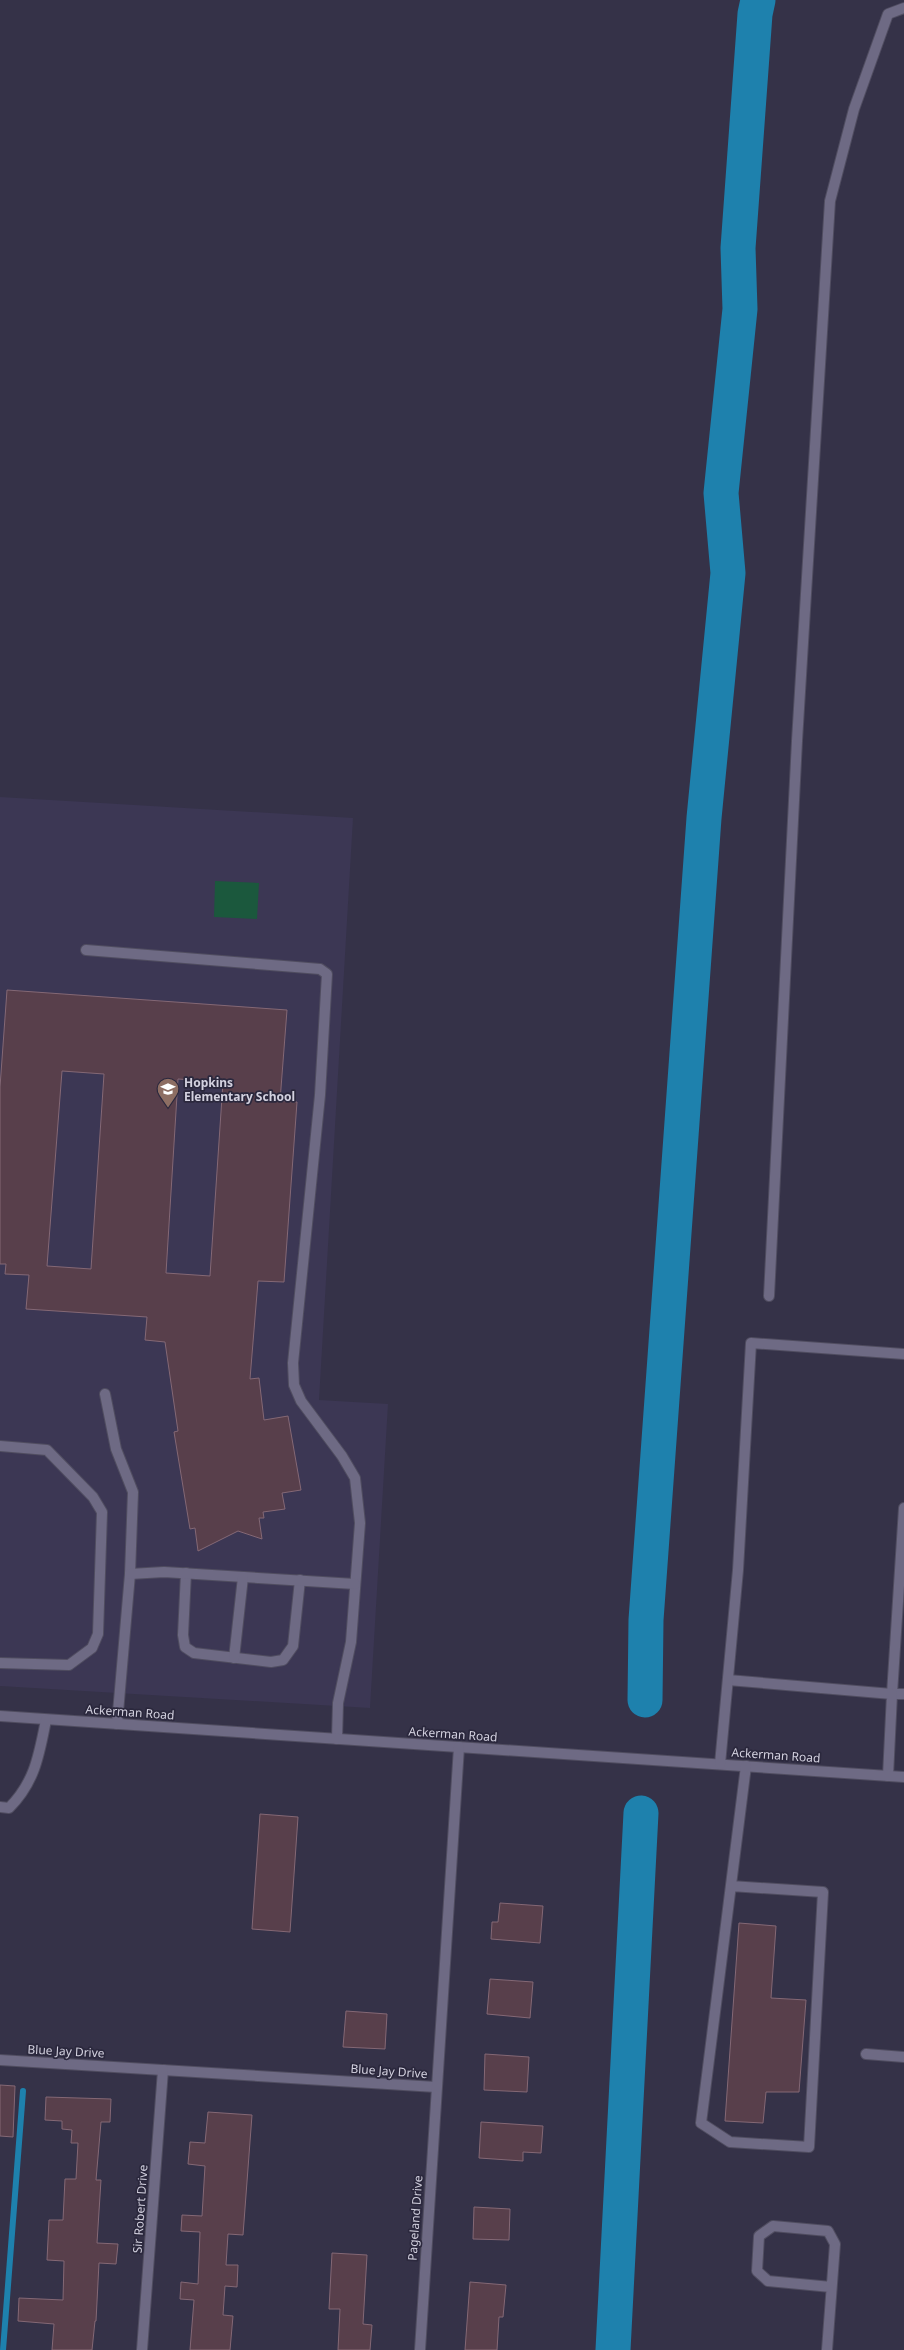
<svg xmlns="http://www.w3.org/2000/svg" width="904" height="2350" viewBox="0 0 904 2350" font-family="'Noto Sans',sans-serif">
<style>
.built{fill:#3c3754}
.green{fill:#1b583d}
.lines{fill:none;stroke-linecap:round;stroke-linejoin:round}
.stream{stroke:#1e81ad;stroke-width:6}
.river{stroke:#1e81ad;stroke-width:35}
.building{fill:#583f4b;stroke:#846875;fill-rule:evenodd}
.minor-casing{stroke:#504d60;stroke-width:12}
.minor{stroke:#6e6a84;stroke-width:10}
.labels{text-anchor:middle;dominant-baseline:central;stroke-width:3.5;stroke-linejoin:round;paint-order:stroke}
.poi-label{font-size:12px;font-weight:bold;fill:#d3d1df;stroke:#2b283d;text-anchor:start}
.street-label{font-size:12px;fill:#d3d1df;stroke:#2b283d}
</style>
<rect width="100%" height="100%" fill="#353248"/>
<polygon class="built" points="0,797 353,818 319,1400 388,1404 370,1708 0,1686"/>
<polygon class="green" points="215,881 259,883 257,919 214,917"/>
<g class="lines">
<polyline class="stream" points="3,2350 23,2091"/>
<g class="river">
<polyline points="645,1700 646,1620 704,818 728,573 721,493 740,309 738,248 755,14 758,0"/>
<polyline points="613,2350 641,1813"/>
</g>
</g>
<g class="building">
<path d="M7,990L287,1010L280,1101L297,1102L284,1282L258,1281L250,1379L259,1378L264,1420L288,1416L301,1490L282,1493L285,1509L263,1512L264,1518H259L262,1539L238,1531L198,1551L195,1528L190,1529L174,1432L178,1431L165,1342L145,1340L147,1317L26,1309L29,1275L5,1274L6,1264H0V1087ZM62,1071L104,1074L91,1269L47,1266ZM178,1079L223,1082L210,1276L166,1273Z"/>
<polygon points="260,1814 298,1817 290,1932 252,1929"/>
<polygon points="500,1903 543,1906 540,1943 491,1939 492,1922 498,1922"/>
<polygon points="739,1923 776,1926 771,1998 806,2000 799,2092 766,2092 763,2123 725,2121"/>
<polygon points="490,1979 533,1982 530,2018 487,2014"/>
<polygon points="346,2011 387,2014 385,2049 343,2047"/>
<polygon points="485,2054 529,2057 527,2092 484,2090"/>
<polygon points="0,2085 15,2086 13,2137 0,2136"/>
<polygon points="46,2097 111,2099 110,2122 101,2122 96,2180 101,2180 97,2243 118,2244 116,2264 99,2263 96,2321 95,2321 92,2350 52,2350 54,2324 18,2321 19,2298 63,2300 64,2261 47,2260 49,2220 63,2220 65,2179 76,2179 78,2143 71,2143 72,2130 62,2129 62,2121 45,2120"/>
<polygon points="208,2112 252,2115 243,2235 228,2234 226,2265 238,2265 237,2287 225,2286 223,2315 233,2316 230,2350 190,2350 194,2300 180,2299 181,2282 198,2284 200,2232 181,2231 182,2215 202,2216 205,2166 188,2164 190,2142 205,2143"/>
<polygon points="481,2122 543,2126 541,2153 523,2152 523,2161 479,2158"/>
<polygon points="474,2207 510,2209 509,2240 473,2239"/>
<polygon points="332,2253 367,2255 363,2324 372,2325 370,2350 338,2350 340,2309 329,2309"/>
<polygon points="470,2282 506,2285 503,2317 499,2317 497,2350 465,2350"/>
</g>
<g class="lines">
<g class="minor-casing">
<g id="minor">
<polyline points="86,950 320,969 327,974 320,1095 293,1363 294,1385 301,1401 342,1456 355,1478 360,1523 351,1642 338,1703 337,1739"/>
<polyline points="769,1296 797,741 830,201 854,109 888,14 904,8"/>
<polyline points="105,1394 116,1449 133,1492 130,1574 117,1724"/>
<polyline points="0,1446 47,1450 93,1497 102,1512 98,1634 92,1648 69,1665 0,1663"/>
<polyline points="904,1508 892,1694 904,1694"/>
<polyline points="186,1573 183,1635 185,1647 194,1653 271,1662 283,1660 293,1646 300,1580"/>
<polyline points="130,1574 164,1572 355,1584"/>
<polyline points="234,1658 243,1577"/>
<polyline points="728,1680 892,1694 888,1776"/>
<polyline points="0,1716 904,1777"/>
<polyline points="720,1764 738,1570 751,1343 904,1354"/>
<path d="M0,1807L9,1808C35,1782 39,1755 46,1720"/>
<polyline points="731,1886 823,1892 809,2147 730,2142 701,2123 746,1766"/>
<polyline points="866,2054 904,2057"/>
<polyline points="0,2060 436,2087"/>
<polyline points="142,2350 163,2070"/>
<polyline points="420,2350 459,1747"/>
<polyline points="827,2350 835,2244 828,2231 773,2226 759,2236 757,2271 768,2281 831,2287"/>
</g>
</g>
<use href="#minor" class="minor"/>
</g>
<defs>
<g id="school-pin" transform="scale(1.15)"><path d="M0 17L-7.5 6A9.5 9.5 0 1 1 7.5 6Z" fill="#8d6e63" stroke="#2b283d"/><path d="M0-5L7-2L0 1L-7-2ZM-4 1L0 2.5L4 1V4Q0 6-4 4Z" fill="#fff"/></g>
</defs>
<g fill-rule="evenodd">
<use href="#school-pin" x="168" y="1089"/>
</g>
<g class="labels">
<g class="poi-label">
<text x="184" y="1082">Hopkins<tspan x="184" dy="14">Elementary School</tspan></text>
</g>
<g class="street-label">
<text transform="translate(130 1712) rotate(4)">Ackerman Road</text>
<text transform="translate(453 1734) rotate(4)">Ackerman Road</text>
<text transform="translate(776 1755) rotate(4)">Ackerman Road</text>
<text transform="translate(66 2051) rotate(3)">Blue Jay Drive</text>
<text transform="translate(389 2071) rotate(4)">Blue Jay Drive</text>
<text transform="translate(140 2209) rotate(-86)">Sir Robert Drive</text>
<text transform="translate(415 2218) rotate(-86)">Pageland Drive</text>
</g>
</g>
</svg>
